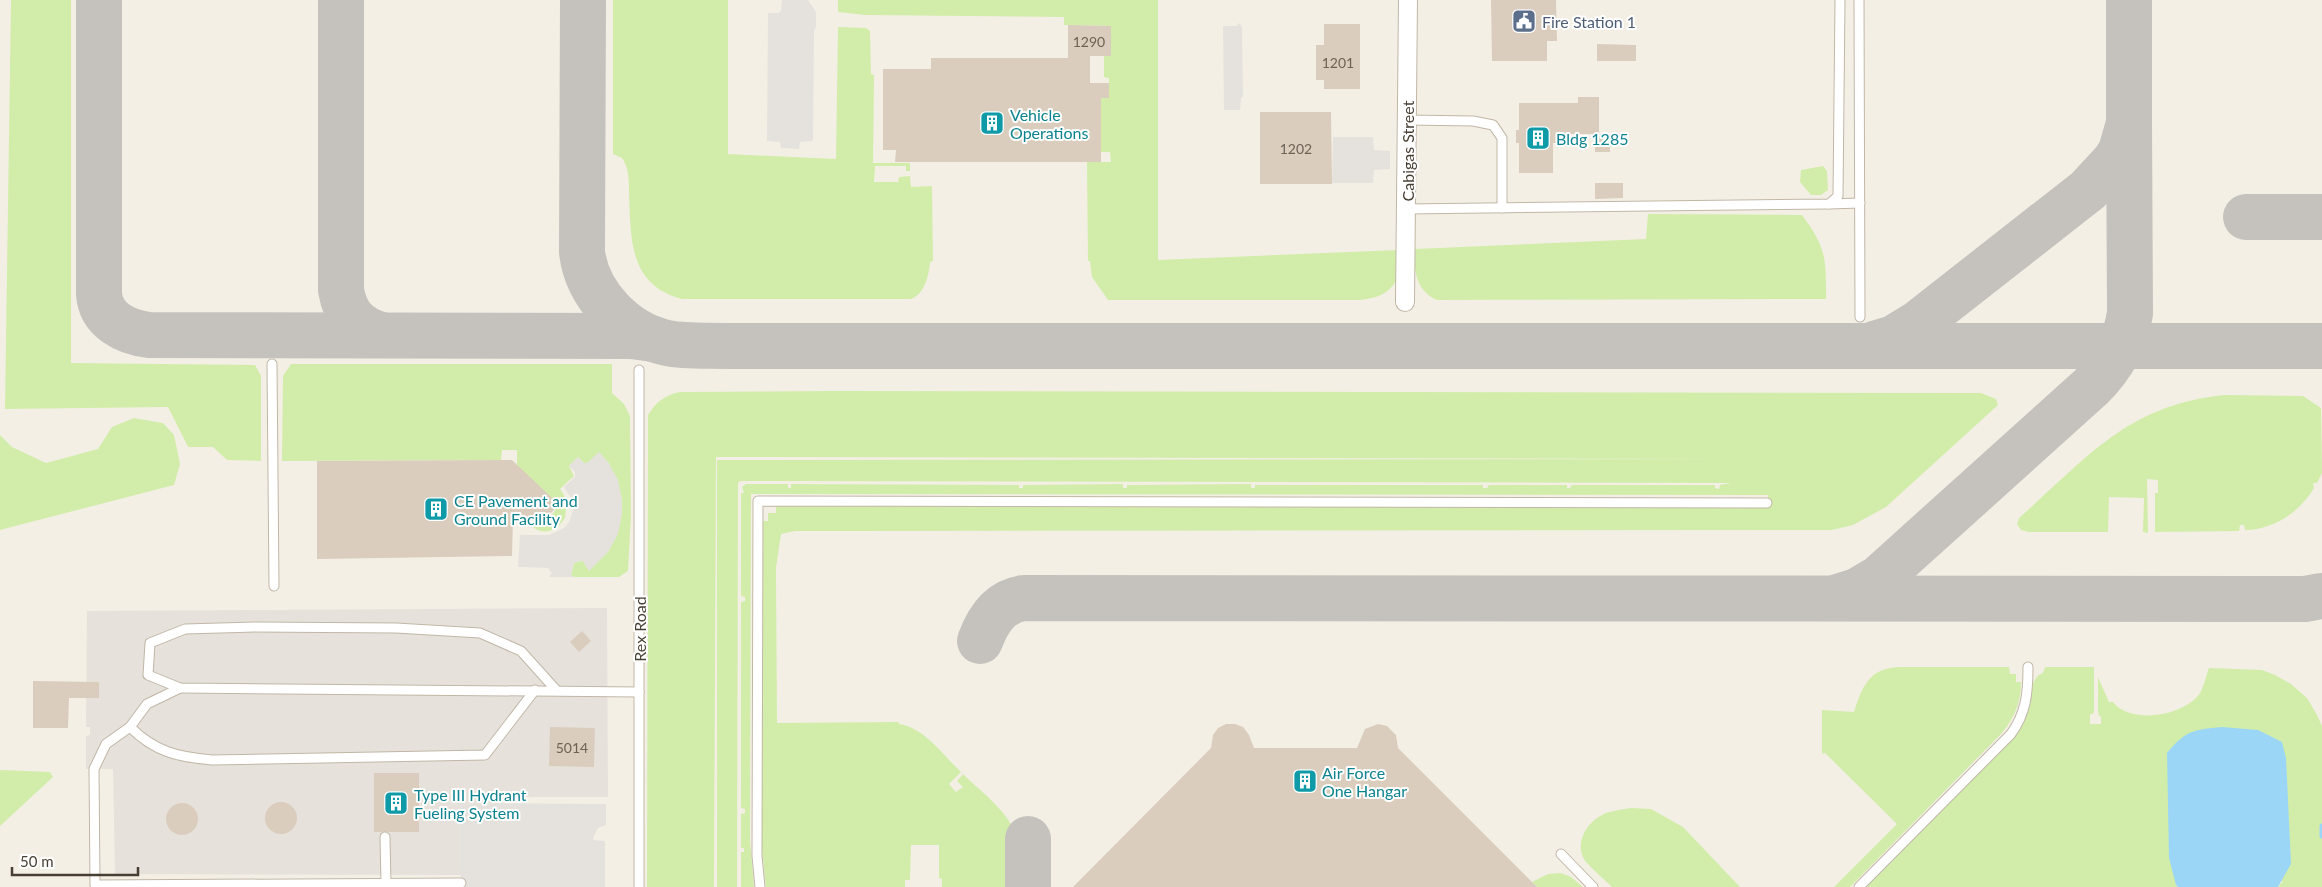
<svg xmlns="http://www.w3.org/2000/svg" width="2322" height="887" viewBox="0 0 2322 887" font-family="Lato,sans-serif">
<style>
.industrial{fill:#e6e1da}
.green{fill:#d2edaa}
.parking{fill:#e5e2de}
.water{fill:#9bd6f7}
.lines{fill:none;stroke-linecap:round;stroke-linejoin:round}
.stream{stroke:#9bd6f7;stroke-width:5}
.taxiway{stroke:#c5c2be;stroke-width:46}
.building{fill:#dacdbd}
.lane-casing{stroke:#c1b7a7;stroke-width:11}
.street-casing{stroke:#c1b7a7;stroke-width:20}
.lane{stroke:#fff;stroke-width:9}
.street{stroke:#fff;stroke-width:18}
.labels{text-anchor:middle;dominant-baseline:central;stroke-width:4;stroke-linejoin:round;paint-order:stroke}
.number-label{font-size:14px;fill:#6c6256}
.service-label{font-size:16px;fill:#4e5e75;stroke:#fff;text-anchor:start}
.culture-label{font-size:16px;fill:#0d838f;stroke:#fff;text-anchor:start}
.street-label{font-size:16px;fill:#483f34;stroke:#fff}
</style>
<rect width="100%" height="100%" fill="#f4efe5"/>
<polygon class="industrial" points="607,608 608,797 503,797 503,804 460,803 461,875 115,874 113,769 86,769 86,736 90,735 90,727 86,727 87,611"/>
<g class="green">
<polygon points="11,0 71,0 71,363 255,365 261,376 261,461 227,460 213,447 188,447 168,407 5,409"/>
<path d="M613,0H728V154L836,159L838,27L866,28L870,31L871,74L874,75L873,163H910V171H906V166H875L874,182H898L899,177L910,176L911,187L932,186L933,261L930,262C929,275 925,294 911,299H682C628,285 631,238 629,192C629,180 629,168 622,158L613,154Z"/>
<path d="M838,0H1158V260L1398,250L1396,281C1388,295 1373,299 1359,300H1108L1092,277L1090,261H1088L1087,162H1111L1110,152H1090L1101,138V107H1090V83H1093V98H1109V78L1104,77V56H1111V26L1064,25V17L865,15L838,12Z"/>
<polygon points="1823,166 1827,171 1828,190 1821,195 1811,195 1800,182 1801,170"/>
<path d="M1648,214L1802,215C1827,248 1826,260 1826,299L1437,300C1416,291 1413,269 1415,249L1646,239Z"/>
<path d="M291,364H612V393L624,404L630,416L631,516L628,571L619,577H574L571,575L574,563L608,552C626,518 626,496 608,462L584,463L578,457L569,466L574,476L560,489L567,500L565,518C558,529 546,536 534,528V518L550,517L555,511L554,502L517,465V450H502L501,460L282,461L283,376Z"/>
<path d="M832,391L1981,393L1996,399L1998,405L1886,507L1853,525L1832,530L856,531H795L781,534L776,568L777,723L898,722L899,724C925,728 943,755 961,772L949,784L956,792L963,787L957,781L963,774C977,788 1007,811 1013,829C1019,845 1015,869 1015,887H942V879L939,878V845H911L910,880H905V887H766L762,849V521H768V513H776V506L1767,507L1768,495L751,494L750,840L754,887H741V852H744V848H741V814L745,813V809L741,808V602L745,601V597L741,596V493H744L742,487L746,484H788V488H791V484L1019,485V488H1023V485L1123,484V488H1127V485L1251,484V488H1255V485H1483V488H1487L1489,485H1567V488H1570L1572,485H1715V488L1719,489L1720,485L1731,483L740,481L738,483L737,887H717V460L1730,459L716,457L714,887H647L648,415C656,402 665,395 680,392Z"/>
<path d="M2224,395L2303,396L2321,408L2322,473L2317,483H2313L2314,488C2299,513 2274,529 2245,530L2244,525H2240L2239,531L2155,532V493H2158V480L2147,479L2148,533L2143,532L2144,498L2109,497L2108,532H2029L2021,530L2017,524L2019,518C2087,458 2127,405 2224,395Z"/>
<polygon points="134,418 163,423 174,435 180,464 174,485 0,530 0,435 12,447 46,463 98,449 112,427"/>
<path d="M1899,667H2009L2010,674H2016V682H2021C2021,702 2015,717 2002,733L1850,887H1834L1897,824L1825,753L1822,754V710L1854,712C1862,687 1869,668 1899,667Z"/>
<path d="M2045,667H2094V711L2093,714H2090V724H2101V716H2099L2098,711V677L2109,702H2113C2130,725 2185,716 2200,693C2204,686 2206,676 2209,668L2262,670L2275,675L2291,684L2307,698L2317,715L2322,726V887H2278L2283,881L2176,885L2178,887H1866L2009,743C2017,734 2024,724 2028,712C2032,700 2029,677 2043,673Z"/>
<polygon points="0,770 50,772 53,777 0,826"/>
<path d="M1631,808L1651,809L1683,827L1740,887H1612C1604,879 1594,871 1586,862C1575,847 1583,828 1597,818C1606,811 1619,810 1631,808Z"/>
<polygon points="1561,873 1571,877 1583,887 1537,887 1532,882 1548,874"/>
</g>
<g class="parking">
<polygon points="782,0 808,0 816,12 816,27 814,31 813,141 800,142 799,149 781,148 780,142 767,141 768,13 778,13 781,11"/>
<polygon points="1239,23 1242,27 1243,97 1241,98 1240,110 1224,110 1223,26 1237,26"/>
<polygon points="1333,137 1373,137 1374,150 1390,151 1390,169 1374,170 1373,183 1332,183"/>
<polygon points="599,452 608,462 618,480 622,500 622,514 618,534 608,552 589,571 582,560 574,563 571,575 574,577 549,577 552,573 548,568 518,567 520,535 549,535 564,528 569,522 573,510 571,498 564,487 575,477 575,472 569,466 578,457 584,463 587,463"/>
<polygon points="460,803 606,804 606,825 598,828 593,838 594,840 605,841 605,887 461,887"/>
</g>
<path class="water" d="M2222,727L2258,730L2282,742L2286,758L2291,864L2278,887H2178L2176,885L2169,858L2167,753C2186,730 2193,730 2222,727Z"/>
<g class="lines">
<polyline class="stream" points="2322,826 2322,836"/>
<g class="taxiway">
<path d="M99,0V294C101,320 125,332 149,335L631,336L654,339"/>
<path d="M341,0V290C345,314 356,328 381,335"/>
<path d="M583,0L582,252C587,295 625,334 667,343C687,347 709,345 729,346H2322"/>
<polyline points="2246,217 2322,217"/>
<polyline points="1874,344 1894,338 1917,324 2088,190 2114,162 2121,151 2129,123 2129,0"/>
<path d="M1838,597L1857,591L1879,578L2091,387C2112,366 2126,342 2130,313L2129,123"/>
<path d="M980,641C988,619 1000,601 1024,598L2243,599H2305L2322,596"/>
<polyline points="1028,839 1028,887"/>
</g>
</g>
<g class="building">
<polygon points="1491,0 1556,0 1557,41 1547,41 1547,61 1492,61"/>
<polygon points="1324,24 1360,24 1360,89 1324,89 1324,80 1316,80 1316,45 1324,45"/>
<polygon points="1068,25 1111,26 1111,56 1090,56 1090,83 1109,83 1109,98 1101,98 1101,162 895,162 896,150 883,150 883,69 931,69 931,58 1068,58"/>
<polygon points="1597,44 1636,45 1636,61 1597,61"/>
<polygon points="1578,97 1599,97 1599,134 1560,134 1560,143 1553,143 1553,173 1519,173 1519,143 1516,143 1516,130 1519,130 1519,103 1578,103"/>
<polygon points="1260,112 1331,112 1332,184 1260,184"/>
<rect x="1595" y="136" width="15" height="16"/>
<polygon points="1595,183 1623,183 1623,198 1595,199"/>
<polygon points="501,460 512,460 551,497 556,507 547,518 513,518 512,556 317,559 317,461"/>
<polygon points="582,631 591,641 579,652 570,642"/>
<polygon points="33,681 99,682 99,698 69,698 68,728 33,728"/>
<polygon points="1226,724 1235,724 1243,727 1249,735 1254,748 1357,748 1365,729 1378,724 1387,726 1396,735 1398,748 1537,887 1073,887 1211,748 1213,735 1218,728"/>
<polygon points="550,727 595,728 594,767 549,766"/>
<rect x="374" y="773" width="45" height="59"/>
<circle cx="281" cy="818" r="16"/>
<circle cx="182" cy="819" r="16"/>
</g>
<g class="lines">
<g class="lane-casing">
<g id="lane">
<polyline points="1859,0 1860,317"/>
<polyline points="1407,120 1473,121 1493,125 1502,138 1502,208"/>
<polyline points="1829,204 1860,203"/>
<polyline points="1406,209 1829,204 1838,196 1840,0"/>
<polyline points="272,364 274,586"/>
<path d="M180,688L147,704L130,727C155,752 178,757 212,760L485,755L535,690"/>
<polyline points="557,691 521,651 480,633 396,628 255,627 185,629 150,643 148,675 180,688 639,692"/>
<polyline points="130,727 106,744 94,769 95,885 461,883"/>
<polyline points="385,837 386,883"/>
<polyline points="1561,854 1593,887"/>
<polyline points="639,887 639,370"/>
<polyline points="760,887 757,856 758,501 1767,503"/>
<path d="M1859,887L2011,734C2026,713 2028,694 2028,667"/>
</g>
</g>
<g class="street-casing">
<polyline id="street" points="1405,302 1408,0"/>
</g>
<use href="#lane" class="lane"/>
<use href="#street" class="street"/>
</g>
<defs>
<g id="civic-square" transform="scale(1.25)"><rect x="-9" y="-9" width="18" height="18" rx="4" fill="#5c6f8a" stroke="#fff"/><path d="M-.6-6.5H3V-4.5H.6V-3L4-1V1h2V6H-6V1h2V-1L-.6-3ZM-1.2 2.5V6h2.4V2.5Z" fill="#fff"/></g>
<g id="building-square" transform="scale(1.25)"><rect x="-9" y="-9" width="18" height="18" rx="4" fill="#0f9aa8" stroke="#fff"/><path d="M-4-6H4V6H1V3H-1V6H-4ZM-2.5-4.3h1.7v1.8h-1.7ZM.8-4.3h1.7v1.8H.8ZM-2.5-1h1.7V.8h-1.7ZM.8-1h1.7V.8H.8Z" fill="#fff"/></g>
</defs>
<g fill-rule="evenodd">
<use href="#civic-square" x="1524" y="21"/>
<use href="#building-square" x="992" y="123"/>
<use href="#building-square" x="1538" y="138"/>
<use href="#building-square" x="436" y="509"/>
<use href="#building-square" x="1305" y="781"/>
<use href="#building-square" x="396" y="803"/>
</g>
<g class="labels">
<g class="number-label">
<text x="1089" y="41">1290</text>
<text x="1338" y="62">1201</text>
<text x="1296" y="148">1202</text>
<text x="572" y="747">5014</text>
</g>
<g class="service-label">
<text x="1542" y="21">Fire Station 1</text>
</g>
<g class="culture-label">
<text x="1010" y="114">Vehicle<tspan x="1010" dy="18">Operations</tspan></text>
<text x="1556" y="138">Bldg 1285</text>
<text x="454" y="500">CE Pavement and<tspan x="454" dy="18">Ground Facility</tspan></text>
<text x="1322" y="772">Air Force<tspan x="1322" dy="18">One Hangar</tspan></text>
<text x="414" y="794">Type III Hydrant<tspan x="414" dy="18">Fueling System</tspan></text>
</g>
<g class="street-label">
<text transform="translate(1407 151) rotate(-90)">Cabigas Street</text>
<text transform="translate(639 629) rotate(-90)">Rex Road</text>
</g>
</g>
<path d="M12 867v8h126v-8" fill="none" stroke="#483f34" stroke-width="2.5"/>
<text x="20" y="867" font-size="15" fill="#483f34" stroke="#ffffff" stroke-width="4" paint-order="stroke">50 m</text>
</svg>
